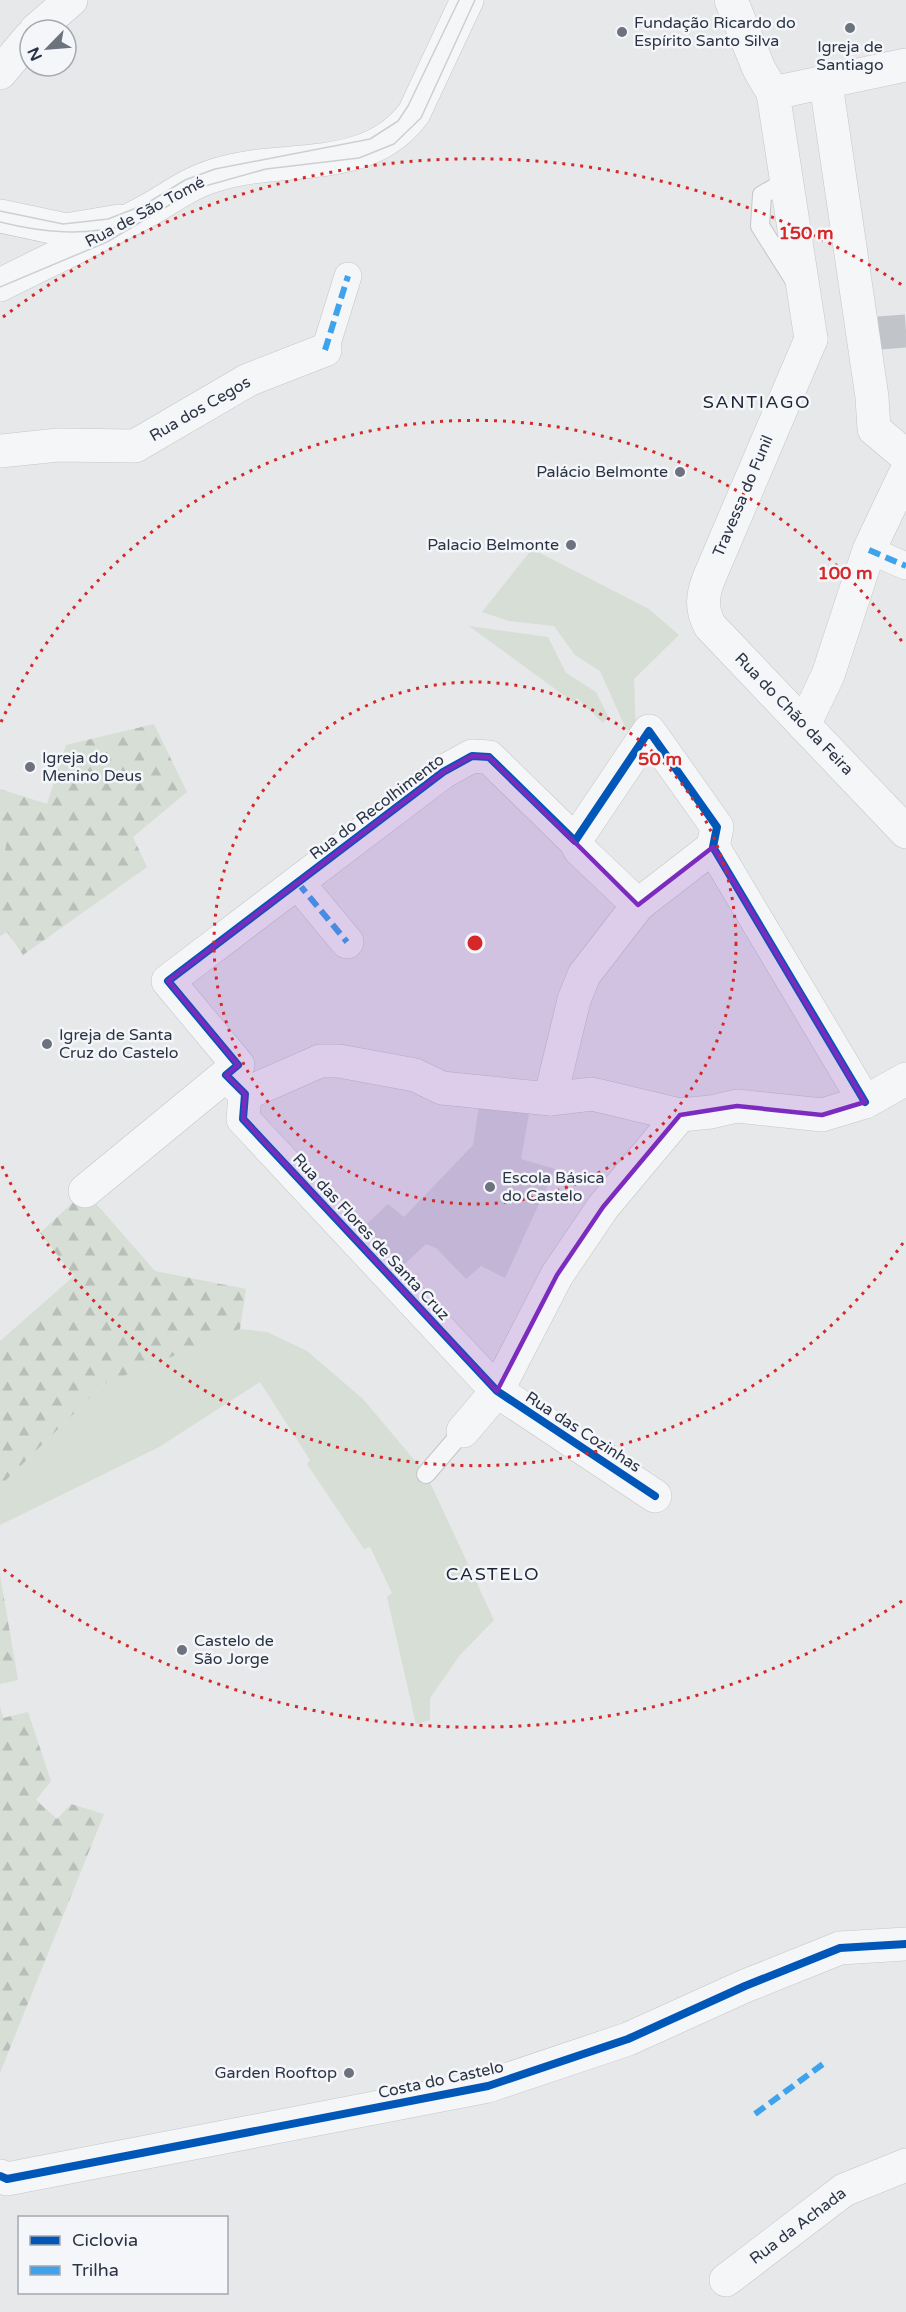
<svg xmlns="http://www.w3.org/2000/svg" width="906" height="2312" viewBox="0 0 906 2312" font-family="'Varela Round',sans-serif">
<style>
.built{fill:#d4d7dd}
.green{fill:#d6ded6}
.forest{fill:url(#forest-firs)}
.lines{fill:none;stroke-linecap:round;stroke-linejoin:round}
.minor-tunnel{stroke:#c1c4c9;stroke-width:33;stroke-dasharray:33 16;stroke-linecap:butt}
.service-casing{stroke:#c4c6c8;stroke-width:20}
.pedestrian-casing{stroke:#c4c6c8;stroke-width:28}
.minor-casing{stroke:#c4c6c8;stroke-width:34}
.tertiary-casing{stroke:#c4c6c8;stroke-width:34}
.service{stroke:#f5f6f7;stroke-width:18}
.pedestrian{stroke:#f5f6f7;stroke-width:27}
.minor{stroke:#f5f6f7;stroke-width:33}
.tertiary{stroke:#f5f6f7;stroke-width:33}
.tram{stroke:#cecfd2;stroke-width:1.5}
.quiet{stroke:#3ea3ec;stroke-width:6;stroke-dasharray:12 6;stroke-linecap:butt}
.cycleway-casing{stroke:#f4f6f9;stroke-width:11}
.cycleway{stroke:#0057b8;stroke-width:8}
.marked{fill:#7b2cbf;fill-opacity:0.2;stroke:#7b2cbf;stroke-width:4.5;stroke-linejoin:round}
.ring{fill:none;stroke:#d62828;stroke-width:3;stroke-dasharray:3 6}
.poi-dot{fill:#6c737f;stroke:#f4f6f9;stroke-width:2}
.labels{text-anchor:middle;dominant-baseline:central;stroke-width:5;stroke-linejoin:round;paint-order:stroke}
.poi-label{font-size:16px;fill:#2b3445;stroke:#f4f6f9;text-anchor:start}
.street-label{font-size:16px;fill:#2b3445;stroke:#f4f6f9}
.neighbourhood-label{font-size:18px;letter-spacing:1.5px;fill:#1d2536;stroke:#f4f6f9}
.centre{fill:#d62828;stroke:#f4f6f9;stroke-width:3}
.ring-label{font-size:18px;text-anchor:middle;font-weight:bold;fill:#d62828;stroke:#f4f6f9;stroke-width:5;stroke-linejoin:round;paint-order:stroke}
</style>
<defs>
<pattern id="forest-firs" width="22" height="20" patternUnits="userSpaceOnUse" patternTransform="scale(1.5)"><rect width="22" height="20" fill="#d6ded6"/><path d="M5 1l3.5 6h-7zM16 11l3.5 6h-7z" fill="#b8bfb9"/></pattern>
</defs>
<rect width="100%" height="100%" fill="#e6e8ea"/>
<polygon class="built" points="480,1099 530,1108 521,1159 555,1169 505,1278 481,1266 466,1279 436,1248 426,1244 392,1276 354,1236 388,1204 404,1217 473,1145"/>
<g class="green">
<polygon points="532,549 649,609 679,635 634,679 636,734 626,729 600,671 575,655 554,626 509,621 482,612"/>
<polygon points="469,626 548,637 566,673 596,692 608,716 603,723 577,698 573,702"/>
<path d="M0,821C8,836 9,846 0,861Z"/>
<polygon points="240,1329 267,1332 307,1351 363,1399 426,1474 494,1620 460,1655 430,1698 430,1720 416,1724 387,1597 392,1593 370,1547 364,1549 307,1464 310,1460 260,1382 159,1447 0,1525 0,1486 104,1384"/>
</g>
<g class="forest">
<path d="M154,724L187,792L133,837L147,867L23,955L7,932L0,936V861C12,840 3,838 0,819C0,809 0,799 0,789L47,804L66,745Z"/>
<polygon points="85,1191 155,1271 246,1289 240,1329 104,1384 0,1486 0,1341 74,1276 40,1233"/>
<polygon points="0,1575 18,1680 0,1684"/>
<polygon points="0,1706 3,1718 28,1712 51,1781 36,1800 57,1819 71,1804 104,1814 0,2073"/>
</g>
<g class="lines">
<polyline class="minor-tunnel" points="879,333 906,331"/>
<g class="service-casing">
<g id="service">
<polyline points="787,181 762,195 760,226 796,283"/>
<polyline points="426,1474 463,1431"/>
</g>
</g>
<g class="pedestrian-casing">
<g id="pedestrian">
<polyline points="325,350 348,276"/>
<polyline points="869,550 906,566"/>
</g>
</g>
<g class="minor-casing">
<g id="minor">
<polyline points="731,0 759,69 773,93"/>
<polyline points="36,30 71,0"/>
<polyline points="0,73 30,37"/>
<polyline points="826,84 872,397 874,429 906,456"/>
<polyline points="0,216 66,230 119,221"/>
<path d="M811,339L709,578C702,596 701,609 710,626L906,832"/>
<polyline points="811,339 773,93 906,65"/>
<polyline points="0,451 58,445 135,446 248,380 325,350"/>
<polyline points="804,725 828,675 869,550 906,472"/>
<polyline points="575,841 580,850 638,905"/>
<polyline points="298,883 347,942"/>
<polyline points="245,1094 226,1075 238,1065 168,981 443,772 472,756 489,757 575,841 649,731 717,827 713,847 865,1102"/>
<polyline points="245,1094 320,1061 339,1061 415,1075 442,1088 550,1099 592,1094 680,1115 711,1112 737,1106 822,1115 865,1102 906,1079"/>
<polyline points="245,1094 243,1119 497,1391 655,1496"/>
<polyline points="550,1099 574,1000 584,975 638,905 713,847"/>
<polyline points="85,1191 226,1075"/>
<polyline points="463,1431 497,1391 557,1275 603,1207 680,1115"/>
<polyline points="0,2176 7,2179 488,2086 628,2039 745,1986 840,1948 906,1944"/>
<polyline points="726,2280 844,2190 906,2165"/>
</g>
</g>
<g class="tertiary-casing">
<path id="tertiary" d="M0,285C48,261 96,238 143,213C168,200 188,183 216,175C283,153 367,177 414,113L467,0"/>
</g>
<use href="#service" class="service"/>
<use href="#pedestrian" class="pedestrian"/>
<use href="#minor" class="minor"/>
<use href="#tertiary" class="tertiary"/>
<g class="tram">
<polyline points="0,211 63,224 108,219 144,205 185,180 215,169 370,139 398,121 408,106 459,0"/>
<path d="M0,222C44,233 83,236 128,225"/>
<polyline points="0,287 107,242 198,188 266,169 359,158 394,144 421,118 475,0"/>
</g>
<g class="quiet">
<polyline points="325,350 348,276"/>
<polyline points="869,550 906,566"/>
<polyline points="298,883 347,942"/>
<polyline points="755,2114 823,2064"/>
</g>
<g class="cycleway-casing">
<g id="cycleway">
<polyline points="655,1496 497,1391 243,1119 245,1094 226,1075 238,1065 168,981 443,772 472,756 489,757 575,841 649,731 717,827 713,847 865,1102"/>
<polyline points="0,2176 7,2179 488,2086 628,2039 745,1986 840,1948 906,1944"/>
</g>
</g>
<use href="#cycleway" class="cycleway"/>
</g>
<path class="marked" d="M472,756L489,757L638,905L713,847L865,1102L822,1115L737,1106L680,1115L603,1207L557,1275L497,1391L243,1119L245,1094L226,1075L238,1065L168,981L443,772Z"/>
<g class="ring">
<circle cx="475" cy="943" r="261"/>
<path d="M903 1243A523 523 0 0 1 1 1164M1 722A523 523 0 0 1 903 643"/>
<path d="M902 1601A784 784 0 0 1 3 1569M3 317A784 784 0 0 1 902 285"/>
</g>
<g class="poi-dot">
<circle cx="850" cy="28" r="6"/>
<circle cx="622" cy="32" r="6"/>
<circle cx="680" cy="472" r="6"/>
<circle cx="571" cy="545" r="6"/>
<circle cx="30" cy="767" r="6"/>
<circle cx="47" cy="1044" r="6"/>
<circle cx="490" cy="1187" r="6"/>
<circle cx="182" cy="1650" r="6"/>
<circle cx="349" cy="2073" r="6"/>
</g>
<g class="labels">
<g class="poi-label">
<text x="634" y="23">Fundação Ricardo do<tspan x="634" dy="18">Espírito Santo Silva</tspan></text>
<text x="850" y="47" text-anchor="middle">Igreja de<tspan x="850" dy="18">Santiago</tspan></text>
<text x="668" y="472" text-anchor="end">Palácio Belmonte</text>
<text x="559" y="545" text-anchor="end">Palacio Belmonte</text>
<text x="42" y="758">Igreja do<tspan x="42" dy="18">Menino Deus</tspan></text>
<text x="59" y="1035">Igreja de Santa<tspan x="59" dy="18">Cruz do Castelo</tspan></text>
<text x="502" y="1178">Escola Básica<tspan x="502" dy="18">do Castelo</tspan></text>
<text x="194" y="1641">Castelo de<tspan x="194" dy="18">São Jorge</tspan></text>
<text x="337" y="2073" text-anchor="end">Garden Rooftop</text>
</g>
<g class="street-label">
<text transform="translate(145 212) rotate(-28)">Rua de São Tomé</text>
<text transform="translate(200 409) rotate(-30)">Rua dos Cegos</text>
<text transform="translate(743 496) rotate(-67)">Travessa do Funil</text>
<text transform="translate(794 714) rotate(46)">Rua do Chão da Feira</text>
<text transform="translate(377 807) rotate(-37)">Rua do Recolhimento</text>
<text transform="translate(371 1237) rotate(47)">Rua das Flores de Santa Cruz</text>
<text transform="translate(583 1432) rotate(33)">Rua das Cozinhas</text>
<text transform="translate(441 2080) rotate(-12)">Costa do Castelo</text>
<text transform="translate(798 2226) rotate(-37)">Rua da Achada</text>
</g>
<g class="neighbourhood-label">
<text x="757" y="402">SANTIAGO</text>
<text x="493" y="1574">CASTELO</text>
</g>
</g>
<circle cx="475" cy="943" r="9" class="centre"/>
<g class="ring-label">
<text x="806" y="239">150 m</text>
<text x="845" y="579">100 m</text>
<text x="660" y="765">50 m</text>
</g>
<rect x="18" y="2216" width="210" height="78" fill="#f4f6f9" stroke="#a4a8b1" stroke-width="1.5"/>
<rect x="30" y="2236" width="30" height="9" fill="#0057b8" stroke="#a4a8b1" stroke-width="1.5"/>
<text x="72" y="2246" font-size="18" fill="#2b3445">Ciclovia</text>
<rect x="30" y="2266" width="30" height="9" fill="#3ea3ec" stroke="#a4a8b1" stroke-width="1.5"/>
<text x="72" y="2276" font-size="18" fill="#2b3445">Trilha</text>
<g transform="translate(48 48) rotate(245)"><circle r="28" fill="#f4f6f9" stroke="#a4a8b1" stroke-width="1.5"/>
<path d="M0-4.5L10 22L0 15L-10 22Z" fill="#6c737f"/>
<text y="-9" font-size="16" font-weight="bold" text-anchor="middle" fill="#2b3445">N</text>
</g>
</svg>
